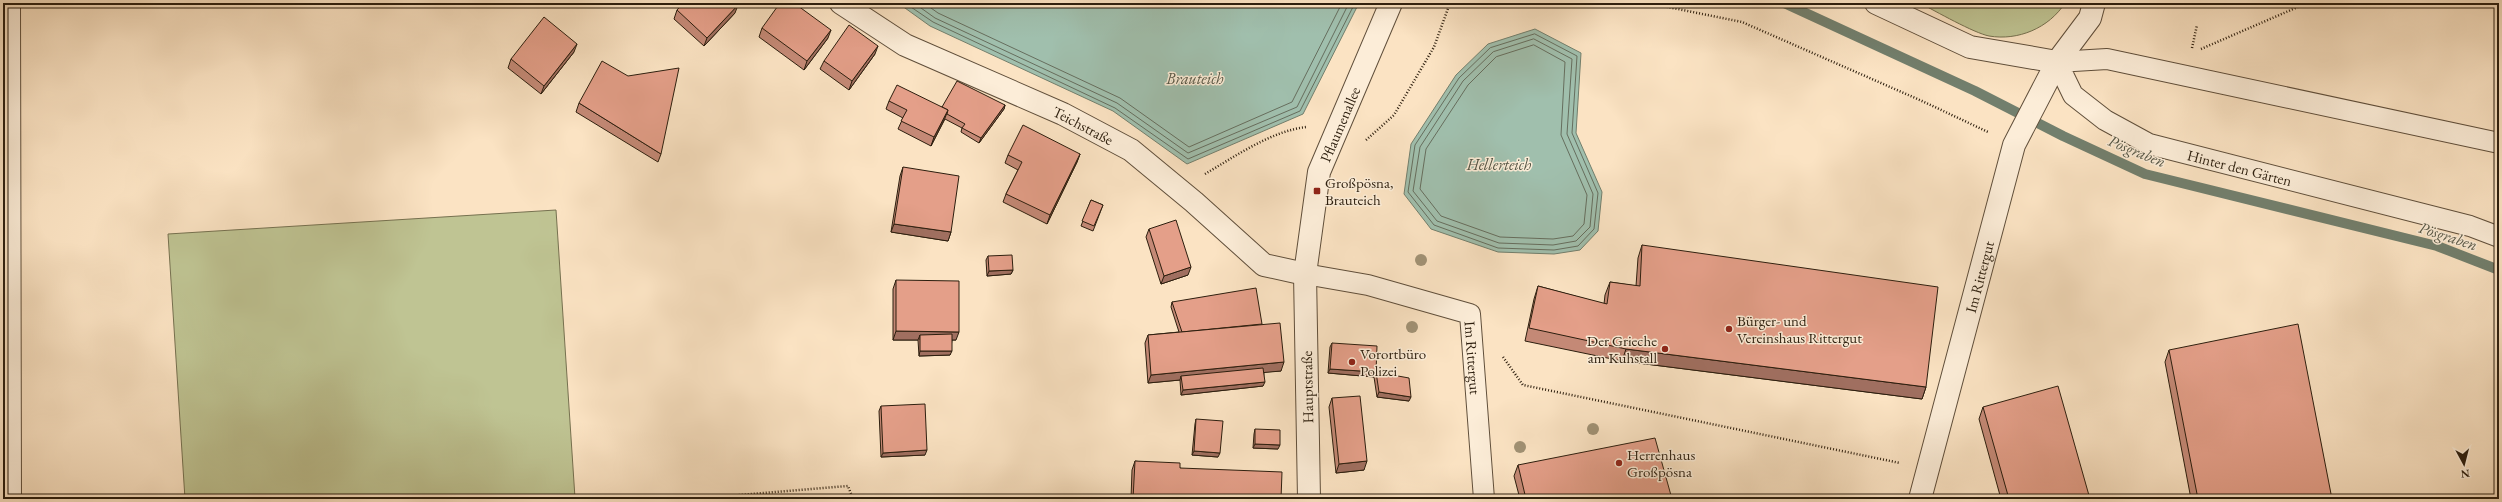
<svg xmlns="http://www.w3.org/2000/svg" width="2502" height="502" viewBox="0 0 2502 502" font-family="'EB Garamond',serif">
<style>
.green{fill:#bfc493;stroke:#767150}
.water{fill:#a0bfad;stroke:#727f6d}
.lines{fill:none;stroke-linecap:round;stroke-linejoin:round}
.shore{stroke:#666e5e;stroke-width:1}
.stream{stroke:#727f6d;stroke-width:10}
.lane-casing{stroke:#604f3b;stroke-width:22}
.street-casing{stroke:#604f3b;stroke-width:24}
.path{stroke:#2c1e0e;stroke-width:2.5;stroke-dasharray:1 2;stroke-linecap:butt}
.lane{stroke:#fcedd8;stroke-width:20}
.street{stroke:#fcedd8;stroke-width:22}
.tree{fill:#a19275}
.wall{fill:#c48976;stroke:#2c1e0e}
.shaded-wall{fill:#a06f60;stroke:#2c1e0e}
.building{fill:#e49f89;stroke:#2c1e0e}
.poi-dot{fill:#8f2418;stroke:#fcedd8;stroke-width:1.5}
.labels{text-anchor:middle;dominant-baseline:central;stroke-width:3;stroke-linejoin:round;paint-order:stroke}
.street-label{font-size:15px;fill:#2c1e0e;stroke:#fcedd8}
.poi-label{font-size:15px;fill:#2c1e0e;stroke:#fcedd8;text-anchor:start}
.water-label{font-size:16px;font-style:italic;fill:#555646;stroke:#fcedd8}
</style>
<rect width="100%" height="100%" fill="#fbe3c3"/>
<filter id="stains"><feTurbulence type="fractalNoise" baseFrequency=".005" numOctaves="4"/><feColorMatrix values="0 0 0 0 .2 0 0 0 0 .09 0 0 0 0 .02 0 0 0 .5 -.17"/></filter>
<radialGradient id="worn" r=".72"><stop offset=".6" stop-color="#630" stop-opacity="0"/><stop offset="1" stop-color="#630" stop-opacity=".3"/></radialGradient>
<g class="green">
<path d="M1920,3H2065C2049,28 2018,41 1989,36C1974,33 1935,11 1920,3Z"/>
<polygon points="556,210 575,498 185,499 168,234"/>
</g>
<g class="water">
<polygon points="898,3 1359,3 1303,114 1187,164 1113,111 930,26"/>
<polygon points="1535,29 1581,53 1576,133 1602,192 1598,231 1580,250 1554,254 1498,252 1431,229 1404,194 1411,144 1456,75 1488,44"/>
</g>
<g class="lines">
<g class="shore">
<polyline points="905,3 933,22 1115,108 1188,159 1300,111 1355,3"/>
<polyline points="914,3 935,18 1117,103 1188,153 1297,107 1349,3"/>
<polyline points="924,3 938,13 1120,98 1189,147 1292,102 1342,3"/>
<polygon points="1535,34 1577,56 1572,133 1598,193 1594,229 1578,246 1554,250 1498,248 1434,225 1408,192 1415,145 1459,78 1490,48"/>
<polygon points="1534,39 1572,59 1567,134 1593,194 1590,227 1576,241 1553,245 1499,243 1437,221 1413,191 1420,147 1463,81 1493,52"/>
<polygon points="1534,45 1565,62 1561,135 1587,195 1584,224 1573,236 1553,239 1500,237 1441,216 1420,189 1426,149 1468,85 1496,57"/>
</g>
<polyline class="stream" points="1784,3 1975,91 2063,136 2145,174 2437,246 2499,270"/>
<g class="lane-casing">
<g id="lane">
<path id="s1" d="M2499,143L2107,59L2057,62L2073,95L2105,120L2149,144L2470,226L2499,237"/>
<path id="s2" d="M1305,274L1368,285L1470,314L1484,499"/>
</g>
</g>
<g class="street-casing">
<g id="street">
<polyline points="9,3 10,499"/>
<path id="s3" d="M841,3L905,45L1063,114L1131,150L1194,202L1264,265L1305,274"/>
<polyline points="1876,3 1970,47 2057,62"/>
<path id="s4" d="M1309,499L1305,274L1319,172L1391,3"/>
<path id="s5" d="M1920,499L2014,145L2057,62L2090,18L2094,3"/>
</g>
</g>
<g class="path">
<polyline points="1637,3 1653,4 1742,22 1922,101 1988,132"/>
<polyline points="2192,48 2197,25"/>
<polyline points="2201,49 2307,3"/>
<polyline points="1366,140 1394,115 1434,47 1450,3"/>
<path d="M1205,174C1234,157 1273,130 1307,127"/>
<polyline points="1503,357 1523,385 1900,463"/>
<polyline points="691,499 848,486 853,499"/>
</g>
<use href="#lane" class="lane"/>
<use href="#street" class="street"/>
</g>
<g class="tree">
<circle cx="1421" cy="260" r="6"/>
<circle cx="1412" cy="327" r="6"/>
<circle cx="1593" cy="429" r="6"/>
<circle cx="1520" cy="447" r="6"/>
</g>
<g class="wall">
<polygon points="677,10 735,13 704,46 674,19"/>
<polygon points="762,28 828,38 804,70 759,37"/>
<polygon points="574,52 541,94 508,68 511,59"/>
<polygon points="875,54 849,90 820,69 824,61"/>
<polygon points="889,101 942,107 1005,105 1004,109 979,143 961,132 962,128 945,119 931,146 898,129 903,118 886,109"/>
<polygon points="579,103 661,154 658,162 576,112"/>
<polygon points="1080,154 1077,162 1047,224 1003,202 1006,194 1018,170 1005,163 1008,155"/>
<polygon points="903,167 951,232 948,241 891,232 900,176"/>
<polygon points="1091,200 1103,205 1093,231 1081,226"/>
<polygon points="1149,229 1188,275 1161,284 1146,237"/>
<polygon points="1642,245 1926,387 1922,399 1622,361 1525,341 1534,299 1538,286 1604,304 1605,295 1610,282 1636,286 1638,258"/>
<polygon points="988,256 1013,270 1011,274 987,276 986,260"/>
<polygon points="896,280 956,340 952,340 950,355 919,356 918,340 893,340 893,289"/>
<polygon points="1172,302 1262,324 1281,371 1264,372 1263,386 1181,395 1180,380 1148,383 1145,343 1148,335 1179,332 1171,307"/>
<polygon points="1332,343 1376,372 1374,377 1328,373 1330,347"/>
<polygon points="2169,350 2332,499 2191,499 2165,362"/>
<polygon points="1376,372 1409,401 1377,397 1374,377"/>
<polygon points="1332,398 1364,470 1336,473 1329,407"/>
<polygon points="881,406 925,455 881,457 879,411"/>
<polygon points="1983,407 2090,499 2001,499 1979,419"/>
<polygon points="1196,419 1218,457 1192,455 1195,424"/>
<polygon points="1255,429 1278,449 1253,448 1254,434"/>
<polygon points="1135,461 1180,468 1281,499 1131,499 1132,470"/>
<polygon points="1518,465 1672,499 1520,499 1514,476"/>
</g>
<g class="shaded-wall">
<polygon points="738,5 735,13 704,46 707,38"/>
<polygon points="831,30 828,38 804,70 807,61"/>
<polygon points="577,44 574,52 541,94 544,86"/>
<polygon points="878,46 875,54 849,90 852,81"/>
<polygon points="1005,105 1004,109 979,143 981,138"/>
<polygon points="948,110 945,118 931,146 934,137"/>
<polygon points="1080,154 1077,162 1047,224 1050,215"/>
<polygon points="894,224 951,232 948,241 891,232"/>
<polygon points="1191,267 1188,275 1161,284 1164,276"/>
<polygon points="1013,270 1011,274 987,276 989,271"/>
<polygon points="896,331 959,332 956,340 920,340 920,335 918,340 893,340"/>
<polygon points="1626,349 1926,387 1922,399 1622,361"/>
<polygon points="920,351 952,351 950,355 919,356"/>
<polygon points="1284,362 1281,371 1182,380 1181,376 1180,380 1148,383 1151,375"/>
<polygon points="1330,369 1376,372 1374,377 1328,373"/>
<polygon points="1265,382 1263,386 1181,395 1183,390"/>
<polygon points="1379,392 1411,397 1409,401 1377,397"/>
<polygon points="1255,444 1280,445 1278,449 1253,448"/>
<polygon points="927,450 925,455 881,457 883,453"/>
<polygon points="1194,451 1220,453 1218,457 1192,455"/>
<polygon points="1367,461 1364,470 1336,473 1339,464"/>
</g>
<g class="building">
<polygon points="683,3 736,3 738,5 707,38 677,10"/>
<polygon points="780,3 794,3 831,30 807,61 762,28"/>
<polygon points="544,17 577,44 544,86 511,59"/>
<polygon points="849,25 878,46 852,81 824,61"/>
<polygon points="602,61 628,76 679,68 661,154 579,103"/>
<polygon points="957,81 1005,105 981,138 962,128 965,124 947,114 948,110 942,107"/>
<polygon points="897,85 948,110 934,137 901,121 907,110 889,101"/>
<polygon points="1023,125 1080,154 1050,215 1006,194 1022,162 1008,155"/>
<polygon points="903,167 959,176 951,232 894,224"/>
<polygon points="1091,200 1103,205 1094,226 1082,221"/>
<polygon points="1176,220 1191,267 1164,276 1149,229"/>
<polygon points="1642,245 1938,287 1926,387 1626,349 1529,328 1538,286 1607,304 1610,282 1640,286"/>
<polygon points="1012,255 1013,270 989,271 988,256"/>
<polygon points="896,280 959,281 959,332 896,331"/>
<polygon points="1256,288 1262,324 1182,332 1172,302"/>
<polygon points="1280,323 1284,362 1151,375 1148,335"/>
<polygon points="2298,324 2332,499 2198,499 2169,350"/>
<polygon points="952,334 952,351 920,351 920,335"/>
<polygon points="1332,343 1377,346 1376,372 1330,369"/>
<polygon points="1263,368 1265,382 1183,390 1181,376"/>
<polygon points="1376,372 1409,378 1411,397 1379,392"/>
<polygon points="2058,386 2090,499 2009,499 1983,407"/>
<polygon points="1360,396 1367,461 1339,464 1332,398"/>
<polygon points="925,404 927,450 883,453 881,406"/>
<polygon points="1196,419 1223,421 1220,453 1194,451"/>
<polygon points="1255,429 1280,430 1280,445 1255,444"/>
<polygon points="1655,438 1672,499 1526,499 1518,465"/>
<polygon points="1135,461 1180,463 1180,468 1282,472 1281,499 1133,499"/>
</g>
<g class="poi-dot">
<rect x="1313" y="187" width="8" height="8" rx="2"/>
<circle cx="1729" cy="329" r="4"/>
<circle cx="1665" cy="349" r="4"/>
<circle cx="1352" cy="362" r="4"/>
<circle cx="1619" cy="463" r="4"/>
</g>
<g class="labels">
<g class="street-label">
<text stroke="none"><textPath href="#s4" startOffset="380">Pflaumenallee</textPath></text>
<text stroke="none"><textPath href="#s3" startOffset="272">Teichstraße</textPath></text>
<text stroke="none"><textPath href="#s1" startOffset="672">Hinter den Gärten</textPath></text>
<text stroke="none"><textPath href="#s5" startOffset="230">Im Rittergut</textPath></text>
<text stroke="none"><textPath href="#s2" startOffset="214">Im Rittergut</textPath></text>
<text transform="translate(1307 387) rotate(-91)">Hauptstraße</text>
</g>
<g class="poi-label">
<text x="1325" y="182">Großpösna,<tspan x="1325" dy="17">Brauteich</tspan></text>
<text x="1737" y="320">Bürger- und<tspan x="1737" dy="17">Vereinshaus Rittergut</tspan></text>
<text x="1657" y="340" text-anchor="end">Der Grieche<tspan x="1657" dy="17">am Kuhstall</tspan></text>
<text x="1360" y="353">Vorortbüro<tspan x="1360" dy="17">Polizei</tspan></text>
<text x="1627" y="454">Herrenhaus<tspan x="1627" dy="17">Großpösna</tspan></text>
</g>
<g class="water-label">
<text x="1195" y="78">Brauteich</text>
<text transform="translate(2137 151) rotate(22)">Pösgraben</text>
<text x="1499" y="164">Hellerteich</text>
<text transform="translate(2448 236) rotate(18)">Pösgraben</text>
</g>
</g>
<rect width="2502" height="502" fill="none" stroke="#fbe3c3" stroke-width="16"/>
<rect x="4" y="4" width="2494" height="494" fill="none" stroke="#2c1e0e" stroke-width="2"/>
<rect x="8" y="8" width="2486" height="486" fill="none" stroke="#2c1e0e"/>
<g transform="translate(2464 464) rotate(173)" stroke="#fcedd8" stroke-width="3" paint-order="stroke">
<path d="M0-3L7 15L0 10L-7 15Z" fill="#2c1e0e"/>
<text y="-6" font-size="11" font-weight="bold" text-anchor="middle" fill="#2c1e0e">N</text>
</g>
<rect width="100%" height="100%" filter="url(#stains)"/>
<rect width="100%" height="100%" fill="url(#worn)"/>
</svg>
